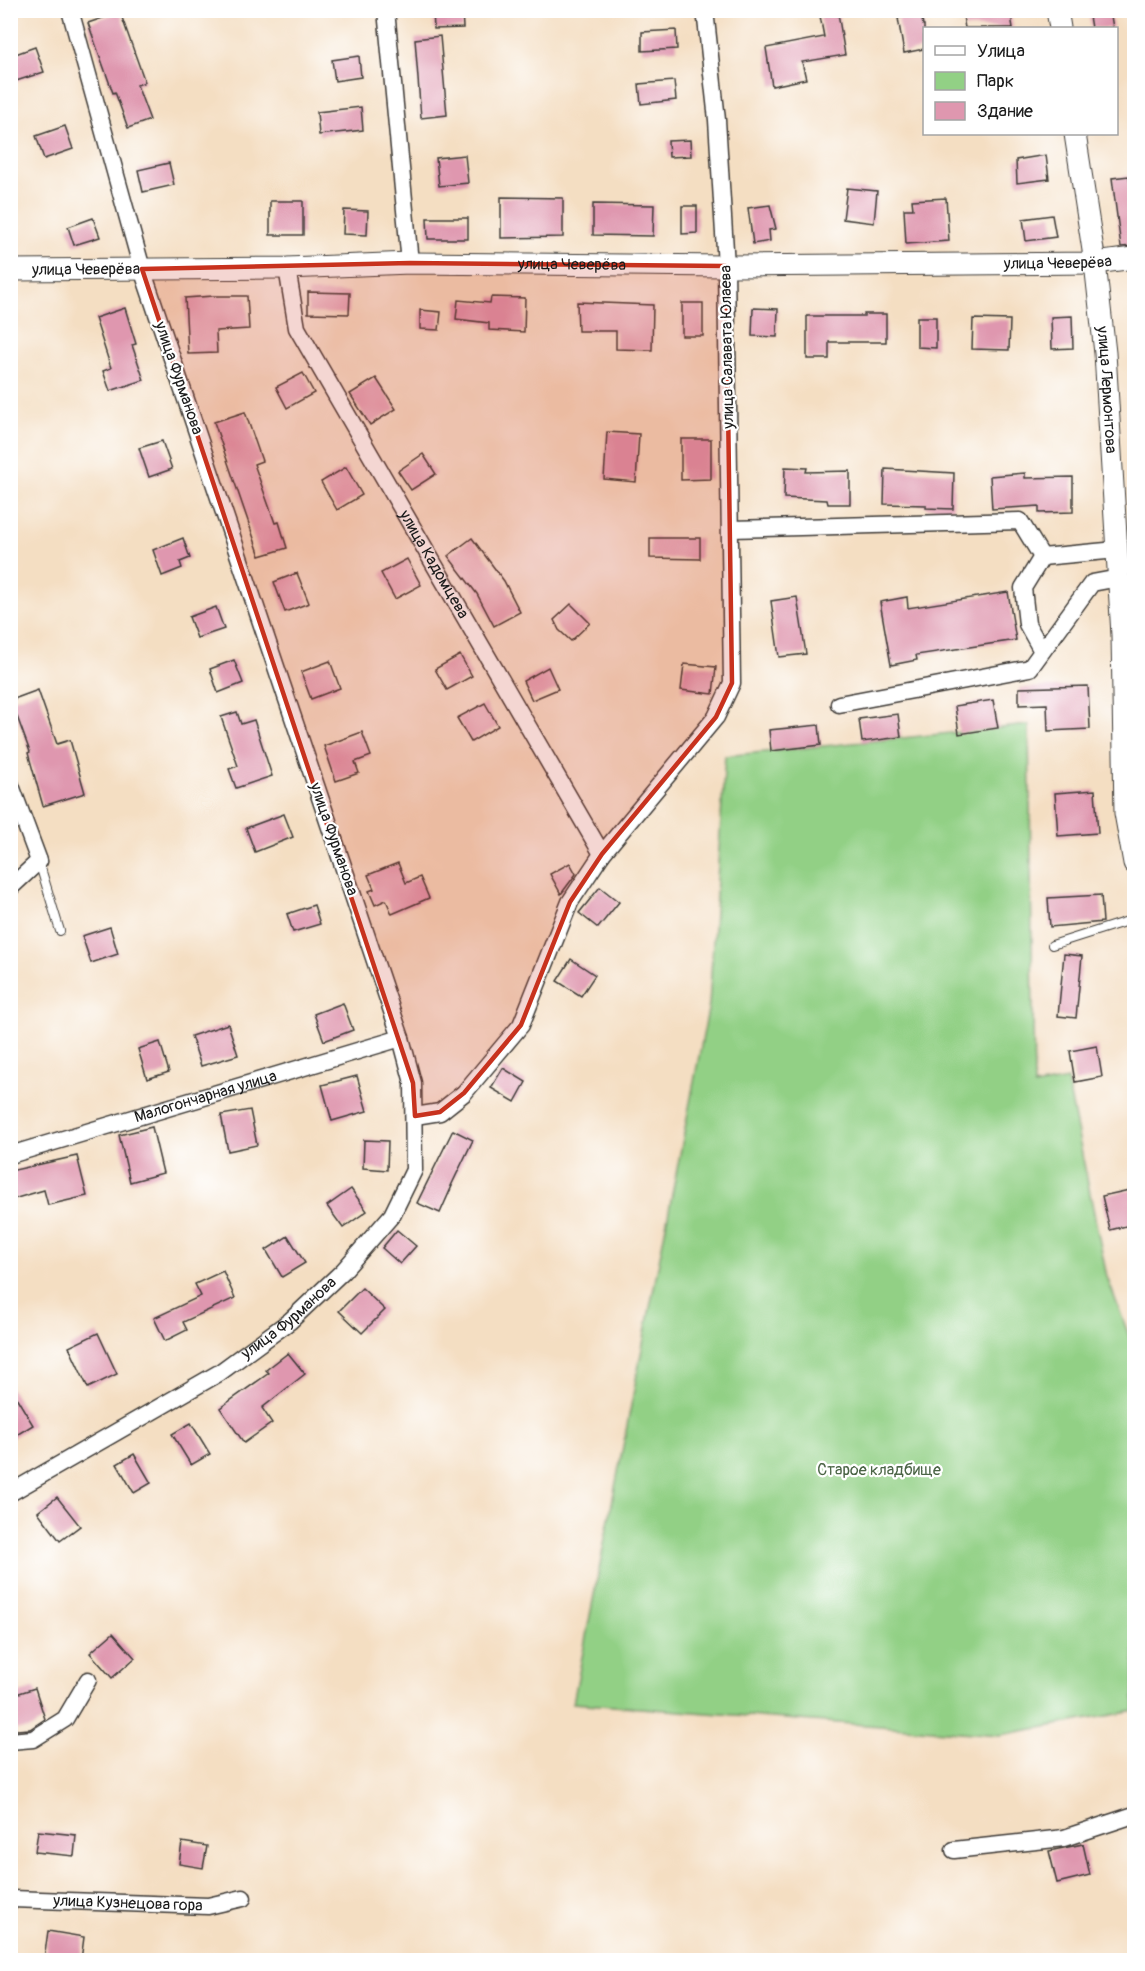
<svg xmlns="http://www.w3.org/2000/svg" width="1145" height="1971" viewBox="0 0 1145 1971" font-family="Pangolin,sans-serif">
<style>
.green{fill:#92d085;stroke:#577650;stroke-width:1.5}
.building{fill:#df97af}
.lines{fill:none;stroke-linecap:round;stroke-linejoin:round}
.service-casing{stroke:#3c3935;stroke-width:10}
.minor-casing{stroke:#3c3935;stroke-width:19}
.tertiary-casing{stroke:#3c3935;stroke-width:23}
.service{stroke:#fff;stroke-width:8}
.minor{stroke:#fff;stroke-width:16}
.tertiary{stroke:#fff;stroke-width:21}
.marked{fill:#c8321e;fill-opacity:0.2;stroke:#c8321e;stroke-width:4.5;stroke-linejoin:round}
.labels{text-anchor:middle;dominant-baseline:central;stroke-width:4.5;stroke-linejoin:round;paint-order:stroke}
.street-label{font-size:16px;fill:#1c1c1c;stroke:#fff}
.park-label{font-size:16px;fill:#4b6446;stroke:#fff}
</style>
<rect width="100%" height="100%" fill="#fff"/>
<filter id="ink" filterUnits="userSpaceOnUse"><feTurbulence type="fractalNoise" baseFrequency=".0167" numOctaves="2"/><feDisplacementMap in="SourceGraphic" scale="12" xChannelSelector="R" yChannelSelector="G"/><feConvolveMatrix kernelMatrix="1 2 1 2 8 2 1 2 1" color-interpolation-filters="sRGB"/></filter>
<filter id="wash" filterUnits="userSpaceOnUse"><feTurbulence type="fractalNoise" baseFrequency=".008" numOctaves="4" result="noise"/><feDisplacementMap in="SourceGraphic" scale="24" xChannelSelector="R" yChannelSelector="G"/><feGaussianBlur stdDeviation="1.35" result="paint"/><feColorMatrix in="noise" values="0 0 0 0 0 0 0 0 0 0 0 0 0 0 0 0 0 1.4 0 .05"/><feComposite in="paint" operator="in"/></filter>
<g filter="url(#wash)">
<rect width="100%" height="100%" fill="#f4dec2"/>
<polygon class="green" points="1029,725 1034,1086 1067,1080 1107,1277 1134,1349 1134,1711 1000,1735 573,1703 709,1005 725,756"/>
<g id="blocks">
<g class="building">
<polygon points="433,10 462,10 463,28 434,29"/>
<polygon points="962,10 1010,10 1013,28 965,28"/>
<polygon points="1088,10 1110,10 1113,28 1091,28"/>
<polygon points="120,12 145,82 137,85 150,120 128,128 115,92 113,93 88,23"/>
<polygon points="838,13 845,55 802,62 806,79 772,86 766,48 824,37 820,16"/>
<polygon points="921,14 923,25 924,25 924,49 904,53 898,18"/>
<polygon points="676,30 677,49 642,51 642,32"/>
<polygon points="440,36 447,115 421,118 415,39"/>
<polygon points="35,47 44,72 10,83 10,56"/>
<polygon points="359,56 361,77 335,81 332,60"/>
<polygon points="674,81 676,100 641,104 639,84"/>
<polygon points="361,107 363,130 319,135 317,112"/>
<polygon points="65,126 73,149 44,159 36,136"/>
<polygon points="690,140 691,156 669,157 668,141"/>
<polygon points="465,155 468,183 439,186 436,158"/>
<polygon points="1046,155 1049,179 1017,183 1016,160"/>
<polygon points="169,163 174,185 143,192 138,170"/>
<polygon points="1129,176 1134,220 1134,246 1121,247 1112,178"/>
<polygon points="847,188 877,191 874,223 843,219"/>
<polygon points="501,197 563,198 563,237 501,238"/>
<polygon points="946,198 949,241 906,244 904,209 913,209 912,200"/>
<rect x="270" y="201" width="33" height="34"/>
<polygon points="593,204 654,205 653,236 593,235"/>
<polygon points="770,205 776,229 769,230 770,241 753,244 748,208"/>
<polygon points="682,206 697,206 697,233 682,234"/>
<polygon points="344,210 368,211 367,235 343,234"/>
<polygon points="1052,215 1056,237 1026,241 1023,219"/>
<polygon points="93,218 100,237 74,245 68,227"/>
<polygon points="427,218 468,218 468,239 428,239"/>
<polygon points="308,292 350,293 349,314 308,313"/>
<polygon points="214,296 247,296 249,329 216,331 217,353 188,354 185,298"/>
<polygon points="491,297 525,298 524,332 489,330 489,323 456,319 458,300 490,303"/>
<polygon points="577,302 653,305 652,350 616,349 616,331 578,331"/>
<rect x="682" y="303" width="21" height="33"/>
<polygon points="125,308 136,344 132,345 144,380 110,391 103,371 111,368 95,318"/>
<polygon points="753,308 778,309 777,337 752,336"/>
<polygon points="420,310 441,312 439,330 420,329"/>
<polygon points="864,314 886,314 886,342 829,342 829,359 807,359 807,316 864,316"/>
<polygon points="1072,316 1073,348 1052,349 1051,317"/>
<polygon points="917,317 936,317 936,348 917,347"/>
<polygon points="973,319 1010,320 1009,350 972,349"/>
<polygon points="303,373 314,393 287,408 276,387"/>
<polygon points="376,378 396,409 370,425 350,394"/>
<polygon points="245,412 262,461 254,464 275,523 279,522 287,548 260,556 214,422"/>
<polygon points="607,432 639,434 636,482 604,479"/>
<polygon points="681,439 711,439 711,479 681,480"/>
<polygon points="162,441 172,469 149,477 139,448"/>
<polygon points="423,454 436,474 411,490 398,471"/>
<polygon points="346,467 362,495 337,510 321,482"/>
<polygon points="785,467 807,468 806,472 850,471 850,504 828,504 827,500 784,498"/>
<polygon points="885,469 954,473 953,509 926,508 926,505 884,504"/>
<polygon points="1025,473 1025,478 1073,477 1073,512 1039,513 1039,506 992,509 990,476"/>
<polygon points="183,538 190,558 180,562 182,568 162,576 153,550"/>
<polygon points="472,538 504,581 520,612 494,626 477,594 448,556"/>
<polygon points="650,538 700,538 700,559 650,558"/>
<polygon points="407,559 421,585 395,599 381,573"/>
<polygon points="297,573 309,603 285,612 274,582"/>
<polygon points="1008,592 1016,640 916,655 917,660 891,665 880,602 907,597 908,608"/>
<polygon points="797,597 806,654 779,657 771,601"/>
<polygon points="571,604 590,623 571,641 559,630 554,620"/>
<polygon points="216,607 224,629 197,638 189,617"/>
<polygon points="460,655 472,676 447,690 435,669"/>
<polygon points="234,660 243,683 218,693 210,669"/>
<polygon points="330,661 340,688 311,699 301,672"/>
<polygon points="684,664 716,667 713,694 681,690"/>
<polygon points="548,667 558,689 532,700 523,681"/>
<polygon points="1088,686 1090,729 1048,731 1047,704 1019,705 1019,688"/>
<polygon points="38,690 57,744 70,740 85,793 43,806 28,753 30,752 11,700"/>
<polygon points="993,700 998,728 959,734 955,706"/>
<polygon points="485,703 498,726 471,742 457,718"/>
<polygon points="237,712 241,724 254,720 272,776 236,788 229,769 238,766 221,717"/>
<polygon points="898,714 901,737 862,742 859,719"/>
<polygon points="819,725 821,745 771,751 769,730"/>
<polygon points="362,732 371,756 355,762 359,773 336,781 324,746"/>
<polygon points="1095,790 1098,833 1058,836 1055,793"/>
<polygon points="284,814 293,837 255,852 246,828"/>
<polygon points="398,863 406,883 420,877 429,898 392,914 386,900 375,905 369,891 374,889 368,875"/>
<polygon points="570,863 576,874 561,894 550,874"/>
<polygon points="600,887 619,902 598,928 579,913"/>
<polygon points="1101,895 1103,922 1050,927 1048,898"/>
<polygon points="314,905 320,924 293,932 287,914"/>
<polygon points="110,927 118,954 91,963 82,936"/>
<polygon points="1064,954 1082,956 1076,1018 1058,1016"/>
<polygon points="571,959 595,975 581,996 557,981"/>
<polygon points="343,1003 353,1030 324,1041 314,1014"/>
<polygon points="228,1024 238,1055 201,1066 191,1036"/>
<polygon points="160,1042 169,1072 147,1079 138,1049"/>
<polygon points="1097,1046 1102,1077 1075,1082 1070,1051"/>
<polygon points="503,1068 526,1082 515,1102 491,1088"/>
<polygon points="357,1076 367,1111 332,1121 322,1085"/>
<polygon points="250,1110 257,1145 228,1151 221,1115"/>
<polygon points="152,1127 163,1173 130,1182 119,1135"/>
<polygon points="453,1130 473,1140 451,1186 452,1186 440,1213 417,1203"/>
<polygon points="364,1140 388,1141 387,1170 363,1168"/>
<polygon points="77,1156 87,1196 48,1205 44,1190 10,1200 10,1171"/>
<polygon points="351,1189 367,1211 343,1228 327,1206"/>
<polygon points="1134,1189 1134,1224 1110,1230 1102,1196"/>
<polygon points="397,1230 416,1246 400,1264 382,1248"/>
<polygon points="288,1236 305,1263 282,1277 266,1250"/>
<polygon points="223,1271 235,1298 183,1322 187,1330 165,1341 154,1318 201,1296 195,1284"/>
<polygon points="362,1288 385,1310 362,1333 339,1311"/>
<polygon points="98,1333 117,1374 88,1388 69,1347"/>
<polygon points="288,1353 305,1374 262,1408 272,1423 244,1443 220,1408 269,1373 266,1370"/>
<polygon points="10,1387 33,1425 10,1439"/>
<polygon points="191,1423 210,1454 191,1465 172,1434"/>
<polygon points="134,1454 151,1483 134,1493 117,1464"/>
<polygon points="57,1497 80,1526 60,1541 38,1512"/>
<polygon points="113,1633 135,1658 112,1678 90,1653"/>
<polygon points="35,1688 45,1719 30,1729 16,1730 10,1713 10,1696"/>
<polygon points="38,1831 76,1835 74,1856 35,1852"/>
<polygon points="182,1842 207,1846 203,1868 179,1864"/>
<polygon points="1083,1844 1090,1875 1057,1883 1049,1851"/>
<polygon points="48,1931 84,1937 81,1960 44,1960"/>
</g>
</g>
</g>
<g filter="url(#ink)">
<use href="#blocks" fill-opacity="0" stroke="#3c3935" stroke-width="1.5"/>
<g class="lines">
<g class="service-casing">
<g id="service">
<polyline points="39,862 60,931"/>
<polyline points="1052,945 1134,919"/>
</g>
</g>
<g class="minor-casing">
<g id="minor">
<polyline points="386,10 410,263"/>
<path id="s1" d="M287,268L297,328L602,854"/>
<polyline points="731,529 1020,521 1042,557 1117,550"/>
<polyline points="1042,557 1023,588 1027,624 1042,651"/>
<polyline points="839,704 1030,668 1092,583 1119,578"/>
<polyline points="10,783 39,861 10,888"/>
<polyline points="415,1116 440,1112 464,1093 521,1025 570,902 602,854 716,717 732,683 726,266 717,120 705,10"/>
<path id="s2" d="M10,1155L401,1038"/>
<path id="s3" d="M10,1493L219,1373L290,1321L343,1271L392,1215L414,1170L413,1083L401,1038L142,269L70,10"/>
<polyline points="10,1741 33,1739 65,1719 88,1680"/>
<polyline points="954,1850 1064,1838 1134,1815"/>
<path id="s4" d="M12,1899L208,1906L243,1898"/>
</g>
</g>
<g class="tertiary-casing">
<g id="tertiary">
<polyline points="1057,10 1060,28"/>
<path id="s5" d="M1075,134L1095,263L1105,353L1122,635L1125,813L1134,863"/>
<path id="s6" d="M10,270L287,268L410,263L726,266L1095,263L1134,258"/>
</g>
</g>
<use href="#service" class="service"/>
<use href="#minor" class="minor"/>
<use href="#tertiary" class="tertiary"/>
</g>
</g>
<path class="marked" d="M410,263L726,266L732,683L716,717L602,854L570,902L521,1025L464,1093L440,1112L415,1116L413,1083L142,269Z"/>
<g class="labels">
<g class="street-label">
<text stroke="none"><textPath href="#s6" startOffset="1048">улица Чеверёва</textPath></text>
<text stroke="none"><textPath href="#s6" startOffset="562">улица Чеверёва</textPath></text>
<text stroke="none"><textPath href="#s6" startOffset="76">улица Чеверёва</textPath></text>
<text transform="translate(727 347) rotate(-91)">улица Салавата Юлаева</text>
<text transform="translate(179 378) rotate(71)">улица Фурманова</text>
<text stroke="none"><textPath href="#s5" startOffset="258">улица Лермонтова</textPath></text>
<text stroke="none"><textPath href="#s1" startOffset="334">улица Кадомцева</textPath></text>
<text transform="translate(334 839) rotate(71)">улица Фурманова</text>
<text stroke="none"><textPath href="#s2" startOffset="204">Малогончарная улица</textPath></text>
<text stroke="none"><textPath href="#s3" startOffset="330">улица Фурманова</textPath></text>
<text stroke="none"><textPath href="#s4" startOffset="116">улица Кузнецова гора</textPath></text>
</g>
<g class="park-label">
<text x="879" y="1470">Старое кладбище</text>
</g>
</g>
<rect width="1145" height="1971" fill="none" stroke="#fff" stroke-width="36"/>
<rect x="923" y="27" width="195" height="108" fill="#ffffff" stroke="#a4a4a4" stroke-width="1.5"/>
<rect x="935" y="46" width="30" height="9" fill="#ffffff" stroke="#a4a4a4" stroke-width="1.5"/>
<text x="977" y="57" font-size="18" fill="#1c1c1c">Улица</text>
<rect x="935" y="72" width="30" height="18" fill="#92d085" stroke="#a4a4a4" stroke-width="1.5"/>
<text x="977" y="87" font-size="18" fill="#1c1c1c">Парк</text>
<rect x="935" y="102" width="30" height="18" fill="#df97af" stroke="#a4a4a4" stroke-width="1.5"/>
<text x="977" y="117" font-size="18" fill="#1c1c1c">Здание</text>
</svg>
